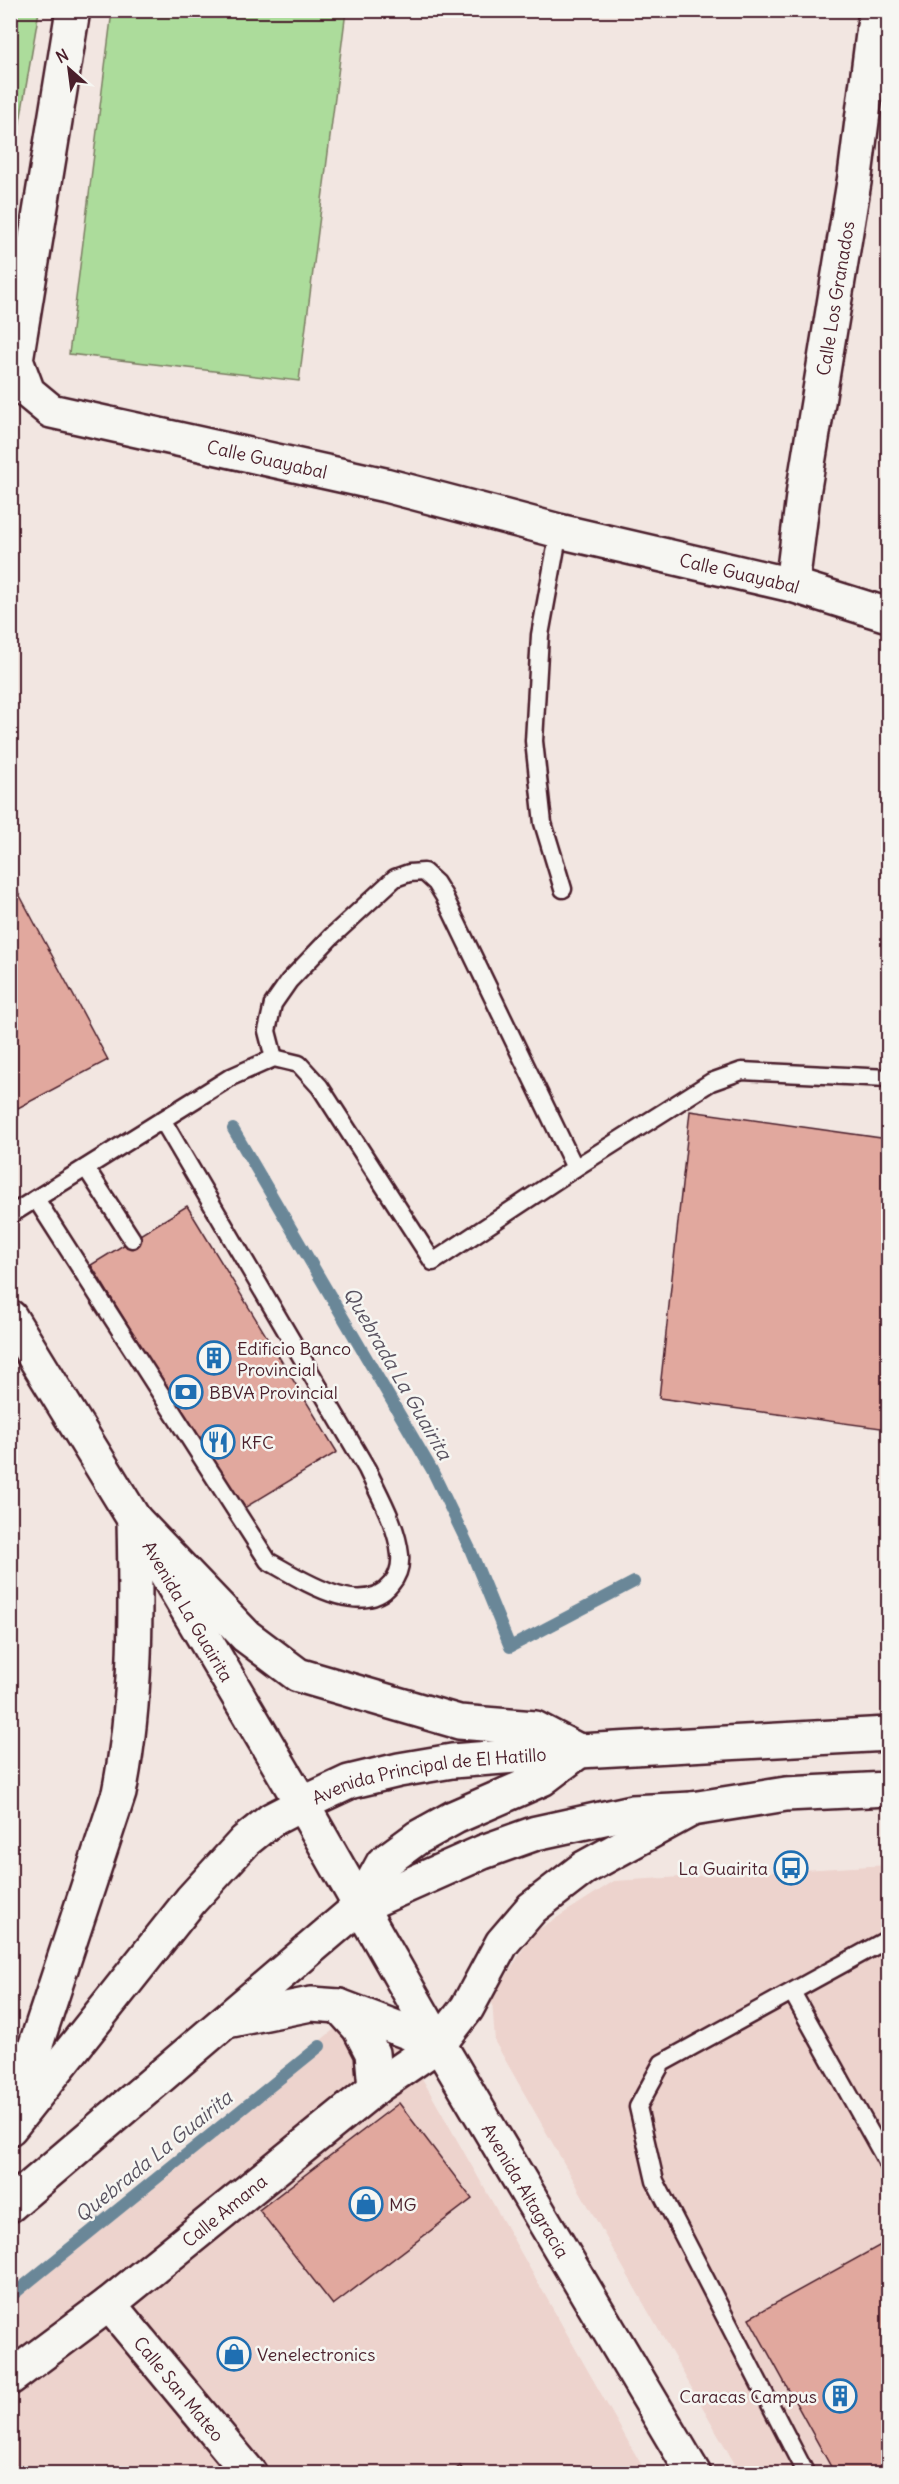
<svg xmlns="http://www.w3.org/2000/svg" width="899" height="2484" viewBox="0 0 899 2484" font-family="Delius,sans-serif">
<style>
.built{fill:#edd3cd}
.green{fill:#acdc9b;stroke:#7b7e63;stroke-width:1.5}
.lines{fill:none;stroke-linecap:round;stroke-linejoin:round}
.stream{stroke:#6b8798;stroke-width:12}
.building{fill:#e1a89e;stroke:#4a1f2b;stroke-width:1.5}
.service-casing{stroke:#4a1f2b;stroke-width:21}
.minor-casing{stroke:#4a1f2b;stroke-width:38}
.tertiary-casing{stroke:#4a1f2b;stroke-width:38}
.secondary-casing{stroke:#4a1f2b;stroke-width:38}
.primary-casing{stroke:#4a1f2b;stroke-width:38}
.service{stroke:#f6f6f2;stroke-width:16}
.minor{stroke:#f6f6f2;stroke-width:33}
.tertiary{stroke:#f6f6f2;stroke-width:33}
.secondary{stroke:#f6f6f2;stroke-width:33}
.primary{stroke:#f6f6f2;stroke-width:33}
.labels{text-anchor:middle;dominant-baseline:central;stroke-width:5;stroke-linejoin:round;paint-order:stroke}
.street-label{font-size:18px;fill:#4a1f2b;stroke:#f6f6f2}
.poi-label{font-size:18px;fill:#4a1f2b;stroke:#f6f6f2;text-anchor:start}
.water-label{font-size:20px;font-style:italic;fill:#5a5361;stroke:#f6f6f2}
</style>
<rect width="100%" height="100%" fill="#f2e6e1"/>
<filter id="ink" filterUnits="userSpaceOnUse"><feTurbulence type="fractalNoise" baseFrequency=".0167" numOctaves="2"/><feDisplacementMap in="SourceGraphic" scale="12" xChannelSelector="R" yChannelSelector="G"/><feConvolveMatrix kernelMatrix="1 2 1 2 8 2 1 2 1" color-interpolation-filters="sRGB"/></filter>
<g filter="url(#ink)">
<g class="built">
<polygon points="888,1865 888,2473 740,2473 495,2042 492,1999 533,1933 614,1881"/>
<polygon points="348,2018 398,2036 646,2473 11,2474 11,2293"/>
</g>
<g class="green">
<polygon points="11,10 39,11 11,174 10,11"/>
<polygon points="112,11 346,11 299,381 69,354"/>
</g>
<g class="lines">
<g class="stream">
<polyline points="233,1129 432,1470 470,1549 510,1647 634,1582"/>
<polyline points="10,2297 320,2046"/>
</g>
</g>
<g class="building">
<polygon points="10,877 108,1060 18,1108 10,1095"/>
<polygon points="690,1111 888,1139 888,1429 659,1398"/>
<polygon points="187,1206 337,1452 241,1510 91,1265"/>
<polygon points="399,2103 472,2199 333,2305 259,2210"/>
<polygon points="888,2241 888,2474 835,2474 749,2318"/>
<polygon points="460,2466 466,2474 450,2474"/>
</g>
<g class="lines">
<g class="service-casing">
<g id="service">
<polyline points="559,531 540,635 534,741 543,823 563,889"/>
<polyline points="274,1058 267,1031 273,1004 289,981 331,937 395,878 409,873 424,872 436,883 444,896 575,1168"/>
<polyline points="86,1168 132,1239"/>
<path d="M36,1199L268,1561C299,1578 362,1621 391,1584C398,1576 401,1566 400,1555C397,1525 379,1495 367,1469L163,1121"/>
<polyline points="10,1215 231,1077 274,1058 299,1064 320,1087 433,1262 575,1168 711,1082 742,1071 888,1078"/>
<polyline points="792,1992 888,2164"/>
<polyline points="806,2474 655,2181 638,2107 662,2063 888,1939"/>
</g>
</g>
<g class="minor-casing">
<g id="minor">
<path id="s1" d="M73,10L16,360L28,392L51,411L385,485L559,531L792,585L888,615"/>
<path id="s2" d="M792,585L804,488L855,176L876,10"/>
<path id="s3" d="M109,2304L250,2474"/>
<path id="s4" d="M10,2378L109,2304L375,2088L439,2044"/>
</g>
</g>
<g class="tertiary-casing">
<g id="tertiary">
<path id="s5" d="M10,1317L134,1519L302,1804"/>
</g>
</g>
<g class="secondary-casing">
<g id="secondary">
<polyline points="134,1519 246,1636 298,1675 459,1722 535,1728 579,1751"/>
<path id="s6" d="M302,1804L349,1782L399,1770L452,1761L579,1751L888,1734"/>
<polyline points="359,1907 483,1852 536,1833 632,1812 692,1809 786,1794 888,1789"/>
<polyline points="359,1907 383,1863 417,1838 455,1817 542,1779 579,1751"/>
</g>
</g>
<g class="primary-casing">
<g id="primary">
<polyline points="339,2006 359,2028 372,2053 375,2088"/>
<polyline points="227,2021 311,2004 339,2006 439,2044"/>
<polyline points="439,2044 467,2008 502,1943 532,1908 584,1868 692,1809"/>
<path d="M13,2114L119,1793C137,1702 136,1612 134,1519"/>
<path id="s7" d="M10,2128L191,1900L245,1841L271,1820L302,1804L439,2044L694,2474"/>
<polyline points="10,2205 359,1907"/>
</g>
</g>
<use href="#service" class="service"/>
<use href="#minor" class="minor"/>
<use href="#tertiary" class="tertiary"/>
<use href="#secondary" class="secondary"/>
<use href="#primary" class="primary"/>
</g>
</g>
<defs>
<g id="building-ring" transform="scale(1.725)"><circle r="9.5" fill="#f6f6f2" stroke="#1f6fb2" stroke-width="1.5"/><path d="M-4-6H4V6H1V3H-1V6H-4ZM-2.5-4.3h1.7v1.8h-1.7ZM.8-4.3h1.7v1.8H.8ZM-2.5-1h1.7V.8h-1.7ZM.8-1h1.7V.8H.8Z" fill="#1f6fb2"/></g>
<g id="bank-ring" transform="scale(1.725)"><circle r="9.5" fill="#f6f6f2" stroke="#1f6fb2" stroke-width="1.5"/><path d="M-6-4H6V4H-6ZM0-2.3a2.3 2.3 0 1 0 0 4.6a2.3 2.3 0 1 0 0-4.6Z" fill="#1f6fb2"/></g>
<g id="restaurant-ring" transform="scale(1.725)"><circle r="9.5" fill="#f6f6f2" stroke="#1f6fb2" stroke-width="1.5"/><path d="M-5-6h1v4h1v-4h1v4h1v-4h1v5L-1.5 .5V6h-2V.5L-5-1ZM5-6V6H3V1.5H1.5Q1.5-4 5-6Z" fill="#1f6fb2"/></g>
<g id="bus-ring" transform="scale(1.725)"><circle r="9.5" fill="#f6f6f2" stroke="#1f6fb2" stroke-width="1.5"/><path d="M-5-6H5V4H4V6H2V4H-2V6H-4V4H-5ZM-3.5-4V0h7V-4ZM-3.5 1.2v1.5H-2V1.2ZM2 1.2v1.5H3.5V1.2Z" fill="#1f6fb2"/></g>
<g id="shop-ring" transform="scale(1.725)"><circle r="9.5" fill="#f6f6f2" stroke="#1f6fb2" stroke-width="1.5"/><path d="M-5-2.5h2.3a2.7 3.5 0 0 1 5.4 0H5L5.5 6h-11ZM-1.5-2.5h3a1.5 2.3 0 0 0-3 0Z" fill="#1f6fb2"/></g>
</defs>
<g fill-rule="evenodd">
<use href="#building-ring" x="214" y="1358"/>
<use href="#bank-ring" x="186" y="1392"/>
<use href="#restaurant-ring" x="218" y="1442"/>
<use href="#bus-ring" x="791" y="1868"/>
<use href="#shop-ring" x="366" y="2204"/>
<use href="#shop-ring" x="234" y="2354"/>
<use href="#building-ring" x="840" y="2396"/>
</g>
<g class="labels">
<g class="street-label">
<text stroke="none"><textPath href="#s2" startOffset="290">Calle Los Granados</textPath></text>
<text stroke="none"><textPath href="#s1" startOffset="640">Calle Guayabal</textPath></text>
<text stroke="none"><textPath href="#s1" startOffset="1126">Calle Guayabal</textPath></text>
<text stroke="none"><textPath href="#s5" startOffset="344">Avenida La Guairita</textPath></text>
<text stroke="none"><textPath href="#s6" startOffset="132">Avenida Principal de El Hatillo</textPath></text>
<text stroke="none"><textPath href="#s7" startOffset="886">Avenida Altagracia</textPath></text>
<text stroke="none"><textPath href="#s4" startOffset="272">Calle Amana</textPath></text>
<text stroke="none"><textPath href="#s3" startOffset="110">Calle San Mateo</textPath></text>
</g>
<g class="poi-label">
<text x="237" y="1348">Edificio Banco<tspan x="237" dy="21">Provincial</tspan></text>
<text x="209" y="1392">BBVA Provincial</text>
<text x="241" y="1442">KFC</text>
<text x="768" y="1868" text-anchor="end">La Guairita</text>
<text x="389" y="2204">MG</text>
<text x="257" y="2354">Venelectronics</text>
<text x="817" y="2396" text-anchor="end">Caracas Campus</text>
</g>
<g class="water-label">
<text transform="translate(398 1373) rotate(60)">Quebrada La Guairita</text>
<text transform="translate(153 2156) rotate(-39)">Quebrada La Guairita</text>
</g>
</g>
<rect width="899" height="2484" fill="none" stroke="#f6f6f2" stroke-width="36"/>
<rect x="18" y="18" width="863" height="2448" fill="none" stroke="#4a1f2b" stroke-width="2" filter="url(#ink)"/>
<g transform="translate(69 69) rotate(332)" stroke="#f6f6f2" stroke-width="4.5" paint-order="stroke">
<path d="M0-4.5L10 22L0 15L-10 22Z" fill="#4a1f2b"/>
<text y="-9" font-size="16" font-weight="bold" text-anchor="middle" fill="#4a1f2b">N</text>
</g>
</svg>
